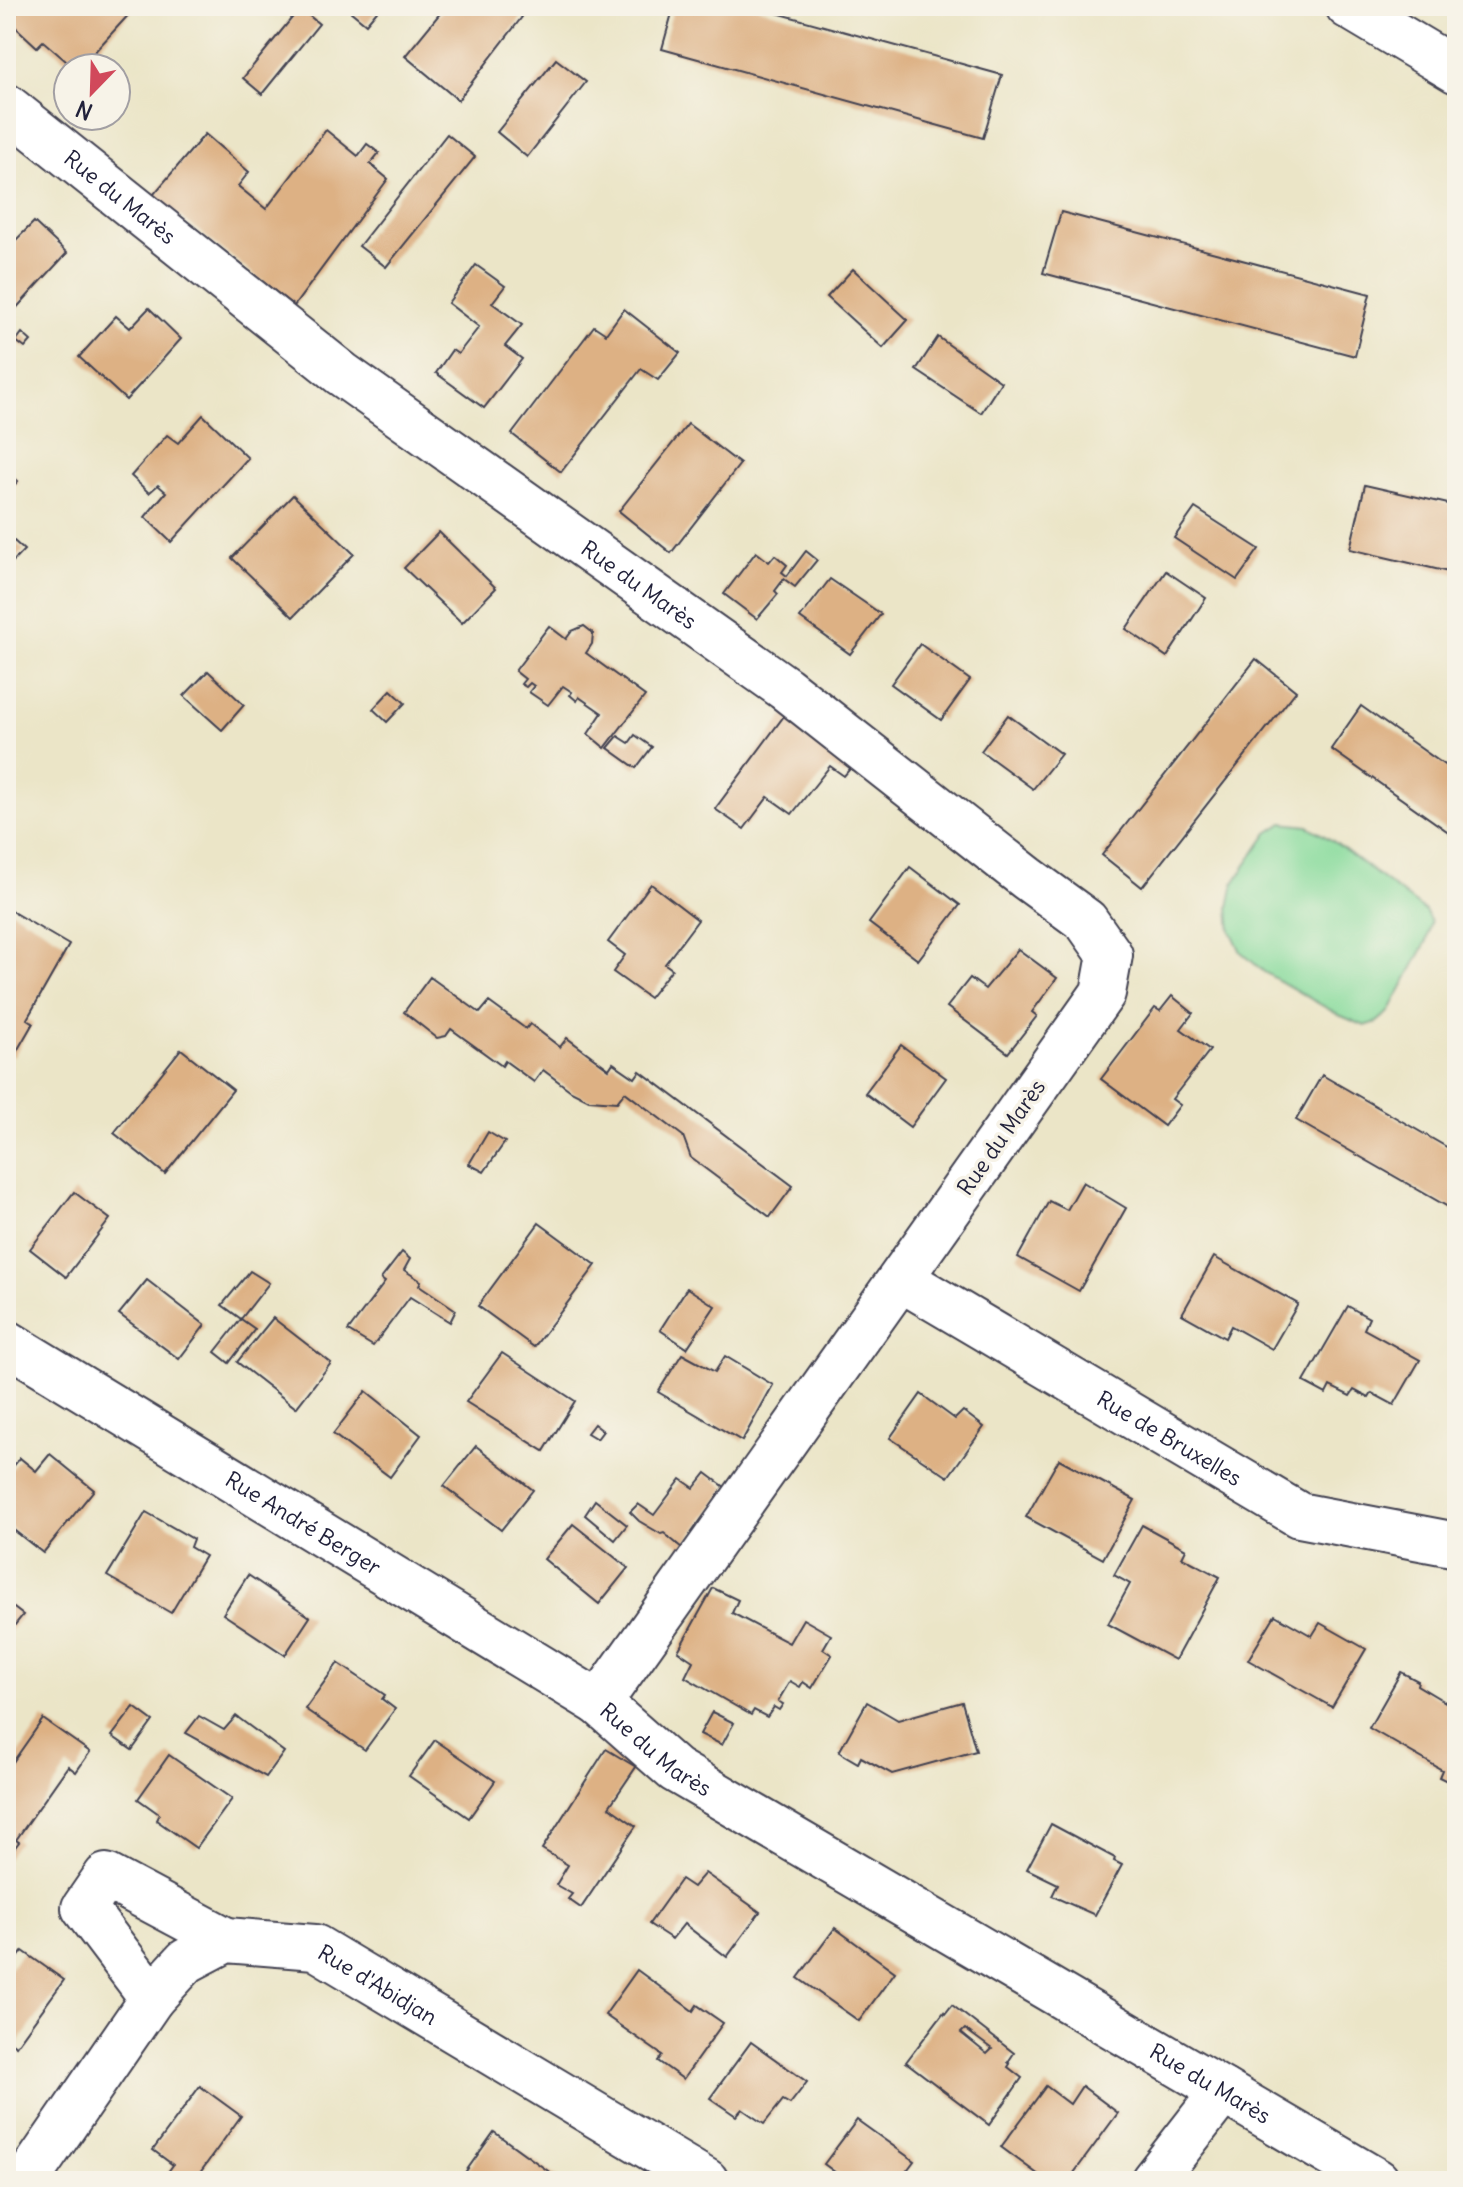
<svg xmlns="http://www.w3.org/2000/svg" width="1463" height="2187" viewBox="0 0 1463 2187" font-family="Delius,sans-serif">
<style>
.green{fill:#88db9c;stroke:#557e6c;stroke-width:2}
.building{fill:#ddb184;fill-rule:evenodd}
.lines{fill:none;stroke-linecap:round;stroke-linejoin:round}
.street-casing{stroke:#403f50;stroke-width:48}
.street{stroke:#fff;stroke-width:44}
.labels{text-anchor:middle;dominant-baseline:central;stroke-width:7;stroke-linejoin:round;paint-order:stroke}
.street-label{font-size:22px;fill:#22223b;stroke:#f7f3e8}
</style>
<rect width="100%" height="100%" fill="#f7f3e8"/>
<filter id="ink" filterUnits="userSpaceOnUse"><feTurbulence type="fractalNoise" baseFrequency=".0125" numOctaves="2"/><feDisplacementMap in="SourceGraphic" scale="16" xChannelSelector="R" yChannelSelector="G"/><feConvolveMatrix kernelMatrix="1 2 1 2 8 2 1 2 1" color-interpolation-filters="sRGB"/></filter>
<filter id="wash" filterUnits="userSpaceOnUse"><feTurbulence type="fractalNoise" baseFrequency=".006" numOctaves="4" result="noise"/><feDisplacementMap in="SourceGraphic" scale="32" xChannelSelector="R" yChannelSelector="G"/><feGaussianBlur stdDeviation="1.8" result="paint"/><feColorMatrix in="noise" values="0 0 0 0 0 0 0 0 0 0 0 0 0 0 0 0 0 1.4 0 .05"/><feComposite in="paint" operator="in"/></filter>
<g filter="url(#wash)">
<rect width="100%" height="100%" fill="#ebe5c7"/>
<polygon class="green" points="1283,823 1308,826 1333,841 1425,911 1431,922 1427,941 1389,1012 1377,1022 1365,1026 1339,1015 1264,972 1241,952 1231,931 1229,907 1234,883 1268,833"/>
<g id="blocks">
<g class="building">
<polygon points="23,6 126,6 132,11 80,68 74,68 43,41 37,47 9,21"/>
<polygon points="344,6 381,6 366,24"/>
<polygon points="446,6 509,6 522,17 458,100 405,56"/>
<polygon points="674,6 751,6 1002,75 983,138 662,49"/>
<polygon points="300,8 319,24 262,94 243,78"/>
<polygon points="556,59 586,82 527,157 497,132"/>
<polygon points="326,130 358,156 367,144 379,153 370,164 388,179 294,306 153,195 205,134 249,172 238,186 266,209"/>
<polygon points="447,134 475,157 386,267 359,246"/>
<polygon points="1061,212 1370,294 1355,356 1043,273"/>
<polygon points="34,222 67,253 10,315 6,311 6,235 14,242"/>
<polygon points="476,265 505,286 492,303 522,325 505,346 522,359 484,408 436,373 452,350 458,354 479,327 448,303"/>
<polygon points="853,269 908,320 883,348 827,297"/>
<polygon points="149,308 181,339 126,400 79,357 116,316 130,328"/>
<polygon points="624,309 680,353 658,380 641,369 561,472 512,434 594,326 606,334"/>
<polygon points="22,333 31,341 25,348 16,341"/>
<polygon points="938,337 1001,382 981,413 916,370"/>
<polygon points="203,415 248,458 171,542 145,517 166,492 158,485 149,493 131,476 167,435 178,443"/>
<polygon points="688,424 740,464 671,553 619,511"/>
<polygon points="6,470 18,481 6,494"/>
<polygon points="1365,485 1457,506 1457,574 1350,549"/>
<polygon points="293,495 354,554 293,617 232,558"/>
<polygon points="1195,508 1259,549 1237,580 1174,538"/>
<polygon points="439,532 496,588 462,623 404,568"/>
<polygon points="14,541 24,550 6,569 6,549"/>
<polygon points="806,551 817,560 795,587 784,579 775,591 778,594 757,619 724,594 756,552 769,562 775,555 787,565 782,572 787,576"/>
<polygon points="1166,571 1206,598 1167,657 1126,629"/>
<polygon points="830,579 881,614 850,654 800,618"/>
<polygon points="549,626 566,639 572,631 584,626 593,633 592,644 586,653 645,696 605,748 588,734 602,713 579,697 577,701 570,695 572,692 563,686 548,705 529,692 534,686 530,683 526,687 521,684 525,679 515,671"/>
<polygon points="920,644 970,680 941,720 891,684"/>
<polygon points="1256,659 1296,691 1142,887 1102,855"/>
<polygon points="208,671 244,705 222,730 184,696"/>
<polygon points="391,690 405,703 387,722 373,709"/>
<polygon points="1361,706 1457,774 1457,838 1331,749"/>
<polygon points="787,712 855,763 844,776 830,766 792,814 768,797 744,829 715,809"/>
<polygon points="1008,715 1061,754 1033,789 981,751"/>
<polygon points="635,735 652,747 636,768 608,748 618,736 629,743"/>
<polygon points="910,867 960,905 918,960 869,923"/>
<polygon points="651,884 698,920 665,964 672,969 649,998 613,972 625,955 608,942"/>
<polygon points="6,908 69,945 27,1019 33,1023 14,1056 6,1051"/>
<polygon points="1018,949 1057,978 1032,1012 1037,1016 1008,1053 947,1007 970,978 985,989"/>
<polygon points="430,977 480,1013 489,1002 526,1029 530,1024 560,1047 567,1038 609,1069 613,1063 635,1078 640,1071 793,1186 770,1217 691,1158 683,1136 625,1092 617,1102 589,1100 571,1091 543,1070 534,1082 505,1061 502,1066 451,1029 446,1036 437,1038 404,1012"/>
<polygon points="1172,996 1193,1013 1181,1029 1210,1050 1172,1099 1180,1105 1164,1126 1101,1079 1155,1008 1160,1011"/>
<polygon points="901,1045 946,1078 910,1127 865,1093"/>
<polygon points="181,1049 233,1090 165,1174 114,1133"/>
<polygon points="1322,1075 1457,1153 1457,1212 1296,1120"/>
<polygon points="488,1132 505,1142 484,1172 469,1164"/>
<polygon points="1083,1182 1126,1208 1079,1291 1018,1257 1049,1201 1067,1210"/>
<polygon points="74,1192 110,1219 66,1277 30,1249"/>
<polygon points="539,1223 596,1265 534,1347 478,1306"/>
<polygon points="402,1252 410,1259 404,1270 421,1281 419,1285 456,1310 450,1322 410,1297 373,1346 348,1331 385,1282 381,1279"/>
<polygon points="1214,1257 1298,1304 1272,1349 1231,1326 1225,1338 1182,1314"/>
<polygon points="250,1271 269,1283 241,1319 255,1329 229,1363 215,1352 241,1319 222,1305"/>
<polygon points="147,1280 205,1325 179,1359 119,1314"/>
<polygon points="687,1288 715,1306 687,1348 660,1330"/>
<polygon points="1348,1306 1369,1318 1364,1329 1420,1360 1394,1405 1372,1393 1369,1398 1354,1390 1350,1396 1330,1386 1326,1394 1304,1382"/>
<polygon points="273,1318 331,1363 296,1408 237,1362"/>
<polygon points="502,1353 575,1401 544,1451 466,1402"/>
<polygon points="682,1354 715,1372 725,1356 773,1385 742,1441 658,1392"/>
<polygon points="366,1391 421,1435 390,1477 333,1434"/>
<polygon points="921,1394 955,1419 963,1411 984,1427 948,1477 890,1438"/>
<polygon points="594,1424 603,1431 597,1439 587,1433"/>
<polygon points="476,1446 533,1490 501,1530 444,1486"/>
<polygon points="50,1454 94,1490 43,1553 6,1524 6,1475 20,1458 36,1471"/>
<polygon points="1059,1459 1135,1500 1103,1559 1026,1517"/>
<polygon points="706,1473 726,1488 682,1548 664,1533 661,1534 639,1521 630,1512 638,1504 654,1515 681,1479 694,1488"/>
<polygon points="595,1500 627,1525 615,1540 585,1515"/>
<polygon points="146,1512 193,1539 190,1547 205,1556 171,1613 107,1576"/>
<polygon points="573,1524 628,1568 599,1604 544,1559"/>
<polygon points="1142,1525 1186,1549 1182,1557 1220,1577 1175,1660 1108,1624 1130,1584 1114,1575"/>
<polygon points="248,1575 310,1617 285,1655 223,1614"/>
<polygon points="713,1588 738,1600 732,1613 789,1643 803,1619 831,1635 823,1649 832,1655 812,1688 803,1682 800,1687 790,1681 778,1701 783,1704 779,1710 774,1707 767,1717 754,1710 751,1715 685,1677 693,1661 678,1651"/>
<polygon points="6,1602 23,1615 6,1636"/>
<polygon points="1275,1615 1312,1636 1320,1623 1366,1649 1332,1707 1248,1660"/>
<polygon points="338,1663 385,1695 382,1699 395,1709 365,1750 305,1709"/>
<polygon points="1401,1672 1418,1681 1417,1685 1457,1709 1457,1768 1449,1782 1439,1777 1442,1770 1369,1728"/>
<polygon points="867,1702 898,1720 962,1702 976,1751 892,1774 861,1757 858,1763 839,1752"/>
<polygon points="134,1707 153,1721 132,1750 112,1736"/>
<polygon points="712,1712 734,1723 722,1745 700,1734"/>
<polygon points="199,1716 224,1730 236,1716 284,1752 266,1777 186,1733"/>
<polygon points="43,1719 90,1752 76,1772 68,1766 16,1840 19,1842 6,1859 6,1772"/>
<polygon points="435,1740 495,1781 469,1818 409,1776"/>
<polygon points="606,1749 636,1767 609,1807 636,1826 581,1908 568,1899 572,1894 556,1885 568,1865 542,1849"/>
<polygon points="169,1755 232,1799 196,1848 156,1820 159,1814 138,1799"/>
<polygon points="1051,1824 1115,1858 1114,1861 1122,1865 1095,1915 1052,1896 1058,1884 1027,1869"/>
<polygon points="705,1873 760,1912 727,1957 684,1924 672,1939 649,1924 681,1879 693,1887"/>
<polygon points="835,1928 895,1972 859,2021 798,1978"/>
<polygon points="23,1951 64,1980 16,2046 6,2039 6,1974"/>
<polygon points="637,1970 693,2011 697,2005 723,2023 683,2079 658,2061 662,2055 605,2015"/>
<path d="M952,2005L1014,2053L1008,2062L1010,2064L1008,2067L1022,2078L989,2125L906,2062L944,2012L945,2014ZM965,2029L992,2049L987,2054L961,2033Z"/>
<polygon points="751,2042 807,2082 790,2104 783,2100 764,2124 742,2109 736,2116 710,2098"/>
<polygon points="200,2086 241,2116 194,2181 172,2181 165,2176 173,2165 153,2150"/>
<polygon points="1046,2086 1070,2104 1082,2086 1118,2113 1068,2181 1047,2181 1001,2147"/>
<polygon points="857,2120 914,2161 899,2181 847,2181 824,2164"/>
<polygon points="494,2132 562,2181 459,2181"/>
</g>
</g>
</g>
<g filter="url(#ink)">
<use href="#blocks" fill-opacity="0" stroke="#403f50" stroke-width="2"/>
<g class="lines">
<g class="street-casing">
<g id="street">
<polyline points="1348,6 1457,71"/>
<path id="s1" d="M6,106L342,374L785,688L1027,878L1086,921L1110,955L1103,993L599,1703L675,1770L1377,2181"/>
<path id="s2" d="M901,1279L1299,1515L1457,1545"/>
<path id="s3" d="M6,1342L599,1703"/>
<polyline points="152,1998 84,1908 106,1876 226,1940"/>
<path id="s4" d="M26,2181L152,1998L186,1961L226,1940L315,1947L706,2181"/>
<polyline points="1153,2181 1223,2091"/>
</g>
</g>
<use href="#street" class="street"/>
</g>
</g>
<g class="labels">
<g class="street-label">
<text stroke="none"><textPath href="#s1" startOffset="146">Rue du Marès</textPath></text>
<text stroke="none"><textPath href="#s1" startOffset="794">Rue du Marès</textPath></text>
<text transform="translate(1001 1137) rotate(-55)">Rue du Marès</text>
<text stroke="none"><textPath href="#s2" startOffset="312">Rue de Bruxelles</textPath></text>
<text stroke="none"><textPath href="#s3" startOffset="348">Rue André Berger</textPath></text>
<text stroke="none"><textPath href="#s1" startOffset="2378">Rue du Marès</textPath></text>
<text stroke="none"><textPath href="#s4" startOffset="480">Rue d'Abidjan</textPath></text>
<text stroke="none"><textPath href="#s1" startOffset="3026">Rue du Marès</textPath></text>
</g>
</g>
<rect width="1463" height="2187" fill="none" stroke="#f7f3e8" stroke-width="32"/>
<g transform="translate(92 92) rotate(203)"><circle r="38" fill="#f7f3e8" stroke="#a29fa3" stroke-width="2"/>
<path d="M0-6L14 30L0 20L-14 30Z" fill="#d1495b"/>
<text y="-12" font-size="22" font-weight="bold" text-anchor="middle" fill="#22223b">N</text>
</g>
</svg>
